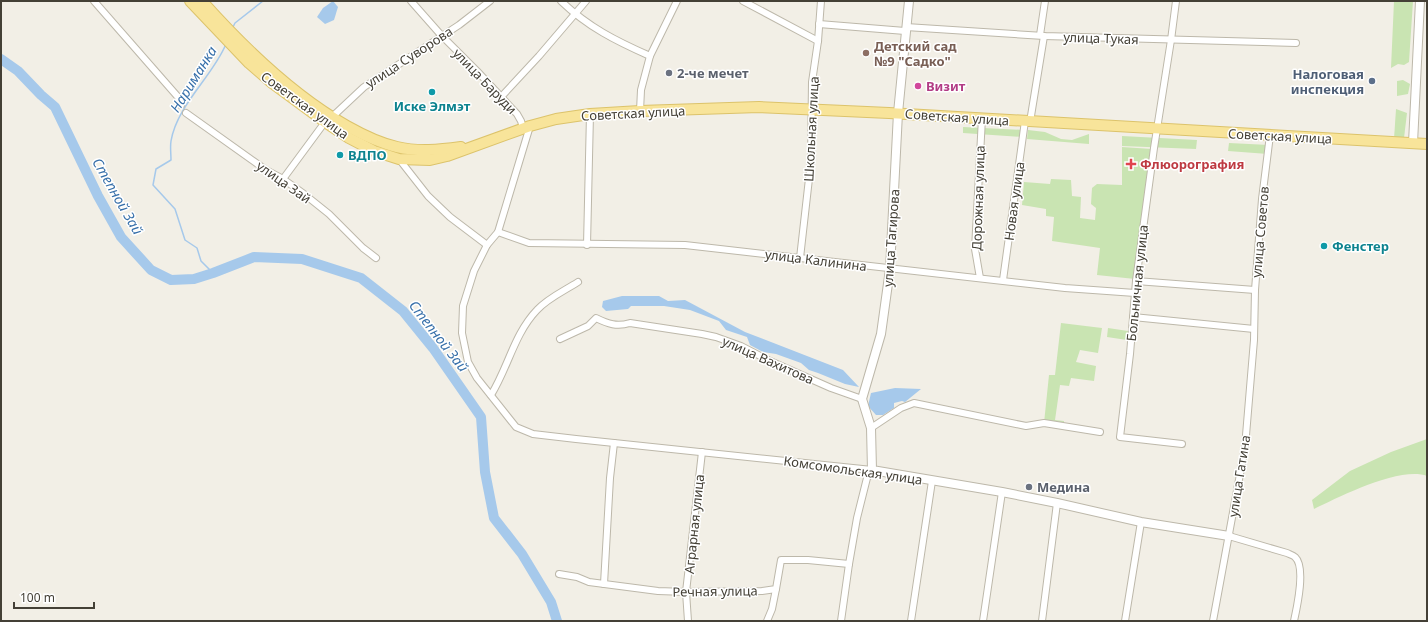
<svg xmlns="http://www.w3.org/2000/svg" width="1428" height="622" viewBox="0 0 1428 622" font-family="'Noto Sans',sans-serif">
<style>
.green{fill:#c9e4b2}
.water{fill:#a6c9eb}
.lines{fill:none;stroke-linecap:round;stroke-linejoin:round}
.stream{stroke:#a6c9eb;stroke-width:1.5}
.river{stroke:#a6c9eb;stroke-width:10}
.minor-casing{stroke:#bdb8aa;stroke-width:8}
.tertiary-casing{stroke:#bdb8aa;stroke-width:10}
.primary-casing{stroke:#dcc36b;stroke-width:12}
.minor{stroke:#fff;stroke-width:6}
.tertiary{stroke:#fff;stroke-width:8}
.primary{stroke:#f8e49a;stroke-width:10}
.education-dot{fill:#8d6e63;stroke:#fff;stroke-width:1.5}
.worship-dot{fill:#6b7280;stroke:#fff;stroke-width:1.5}
.service-dot{fill:#5c6f8a;stroke:#fff;stroke-width:1.5}
.hotel-dot{fill:#d1479c;stroke:#fff;stroke-width:1.5}
.culture-dot{fill:#0f9aa8;stroke:#fff;stroke-width:1.5}
.health-dot{fill:#e0444e;stroke:#fff;stroke-width:1.5}
.labels{text-anchor:middle;dominant-baseline:central;stroke-width:3;stroke-linejoin:round;paint-order:stroke}
.street-label{font-size:13px;fill:#444036;stroke:#fff}
.education-label{font-size:13px;font-weight:bold;fill:#785e54;stroke:#fff;text-anchor:start}
.worship-label{font-size:13px;font-weight:bold;fill:#5b616d;stroke:#fff;text-anchor:start}
.service-label{font-size:13px;font-weight:bold;fill:#4e5e75;stroke:#fff;text-anchor:end}
.hotel-label{font-size:13px;font-weight:bold;fill:#b23c85;stroke:#fff;text-anchor:start}
.culture-label{font-size:13px;font-weight:bold;fill:#0d838f;stroke:#fff;text-anchor:start}
.health-label{font-size:13px;font-weight:bold;fill:#be3a42;stroke:#fff;text-anchor:start}
.water-label{font-size:14px;font-style:italic;fill:#366fa9;stroke:#fff}
</style>
<rect width="100%" height="100%" fill="#f2efe6"/>
<g class="green">
<polygon points="1394,1 1413,1 1409,62 1404,65 1398,64 1391,68"/>
<polygon points="1403,80 1410,84 1408,94 1397,96 1397,81"/>
<polygon points="1396,109 1407,113 1404,138 1401,139 1394,139"/>
<polygon points="963,127 1024,130 1023,137 963,133"/>
<polygon points="1028,130 1045,132 1061,139 1072,140 1089,134 1089,144 1027,139"/>
<polygon points="1122,136 1197,140 1196,149 1122,146"/>
<polygon points="1229,143 1269,145 1268,154 1228,151"/>
<polygon points="1122,147 1152,149 1140,226 1135,279 1097,275 1100,248 1052,241 1054,217 1046,216 1046,209 1022,205 1024,182 1050,184 1051,179 1071,180 1072,196 1081,197 1080,218 1095,220 1096,208 1091,204 1092,188 1097,184 1122,185"/>
<polygon points="1061,323 1102,328 1098,353 1080,350 1076,362 1096,366 1094,381 1071,378 1069,386 1060,385 1055,420 1064,421 1064,424 1094,428 1094,431 1044,423 1049,375 1055,375"/>
<polygon points="1108,328 1128,331 1127,340 1107,337"/>
<path d="M1427,439V476C1400,466 1339,497 1314,509L1312,500L1350,471L1391,452Z"/>
</g>
<g class="water">
<polygon points="333,1 338,7 334,20 325,24 317,17 323,8"/>
<polygon points="622,296 659,296 668,301 685,300 745,332 843,370 859,387 845,384 818,373 809,370 801,363 776,354 763,352 750,345 747,337 726,330 719,321 690,310 664,306 631,306 628,309 606,311 602,307 603,301"/>
<polygon points="895,388 921,389 905,402 902,401 894,403 894,408 883,415 876,415 868,406 871,393"/>
</g>
<g class="lines">
<g class="stream">
<polyline points="233,27 235,23 263,1"/>
<path d="M213,273L201,261L197,248L185,240L175,209L153,185L156,169L171,160C171,154 170,147 171,141C177,105 213,76 226,44"/>
</g>
<polyline class="river" points="1,59 18,71 41,95 55,107 98,196 121,237 151,270 171,280 194,279 213,273 254,257 302,259 361,278 403,311 433,348 481,417 485,472 494,518 522,554 551,602 557,621"/>
<g class="minor-casing">
<g id="minor">
<polyline points="94,1 178,97 181,105"/>
<polyline points="411,1 441,35 477,71 517,114 521,121 523,128"/>
<path d="M561,1C588,27 616,41 650,56"/>
<polyline points="743,1 818,41"/>
<polyline points="1176,1 1171,40 1154,148 1136,281 1130,354 1120,437 1182,444"/>
<polyline points="819,24 905,31"/>
<polyline points="906,27 1044,36 1296,43"/>
<polyline points="1040,35 1045,1"/>
<polyline points="501,97 539,56 586,1"/>
<polyline points="640,111 641,90 650,56 677,1"/>
<polyline points="186,113 266,170 283,179 304,194 329,214 363,248 376,258"/>
<polyline points="332,117 364,87 459,25 490,1"/>
<polyline points="1030,122 1044,36"/>
<polyline points="530,126 498,232 487,245 474,271 463,306 462,333 468,362 477,378 516,427 533,434 576,439 872,470"/>
<polyline points="399,159 428,196 450,217 487,245"/>
<polyline points="283,179 325,122"/>
<polyline points="498,232 529,243 685,245 1065,288 1135,293"/>
<polyline points="587,245 590,114"/>
<polyline points="800,258 811,161 812,82 818,41 821,1"/>
<polyline points="980,278 975,249 982,118"/>
<polyline points="1003,280 1025,121"/>
<polyline points="1136,281 1255,290"/>
<polyline points="1133,317 1254,329"/>
<path d="M560,339L588,326L596,318C608,324 617,327 630,323L702,334L716,337L741,346L770,361L831,388L862,399"/>
<path d="M491,395C508,368 514,334 537,310C548,298 564,291 578,282"/>
<polyline points="871,428 901,408 914,403 1026,426 1044,423 1100,432"/>
<path d="M1229,536L1287,553C1289,554 1293,555 1295,557C1306,567 1297,607 1294,621"/>
<polyline points="559,574 577,577 589,582 658,591 686,592 762,591 776,589 781,560 808,560 849,564"/>
<polyline points="604,584 610,478 614,443"/>
<polyline points="688,621 686,592 702,452"/>
<polyline points="767,621 772,609 776,589"/>
<polyline points="841,621 849,564 857,518 869,470"/>
<polyline points="911,621 932,481"/>
<polyline points="983,621 1002,492"/>
<polyline points="1042,621 1057,503"/>
<polyline points="1125,621 1141,522"/>
<polyline points="1213,621 1245,447 1254,340 1255,290 1262,199 1270,135"/>
</g>
</g>
<g class="tertiary-casing">
<g id="tertiary">
<polyline points="909,1 898,113 890,269 881,334 862,399 871,428 872,470 1002,492 1057,503 1141,522 1229,536"/>
<polyline points="1413,143 1420,1"/>
</g>
</g>
<g class="primary-casing">
<g id="primary">
<polyline points="190,1 249,63 272,83 325,122 349,138 374,151 399,159 430,160 447,156 530,126 556,119 590,114 640,111 759,107 889,113 1427,144"/>
<path d="M202,1C244,48 292,95 347,126C363,135 379,143 397,147C418,152 439,150 461,147"/>
</g>
</g>
<use href="#minor" class="minor"/>
<use href="#tertiary" class="tertiary"/>
<use href="#primary" class="primary"/>
</g>
<circle class="education-dot" cx="866" cy="53" r="4"/>
<g class="worship-dot">
<circle cx="669" cy="73" r="4"/>
<circle cx="1029" cy="487" r="4"/>
</g>
<circle class="service-dot" cx="1372" cy="81" r="4"/>
<circle class="hotel-dot" cx="918" cy="86" r="4"/>
<g class="culture-dot">
<circle cx="432" cy="92" r="4"/>
<circle cx="340" cy="155" r="4"/>
<circle cx="1324" cy="246" r="4"/>
</g>
<path class="health-dot" d="M1129 158h4v4h4v4h-4v4h-4v-4h-4v-4h4z"/>
<g class="labels">
<g class="street-label">
<text transform="translate(1101 38) rotate(2)">улица Тукая</text>
<text transform="translate(409 57) rotate(-33)">улица Суворова</text>
<text transform="translate(485 81) rotate(46)">улица Баруди</text>
<text transform="translate(305 105) rotate(36)">Советская улица</text>
<text transform="translate(633 113) rotate(-3)">Советская улица</text>
<text transform="translate(957 117) rotate(4)">Советская улица</text>
<text transform="translate(811 129) rotate(-87)">Школьная улица</text>
<text transform="translate(1280 136) rotate(3)">Советская улица</text>
<text transform="translate(284 182) rotate(35)">улица Зай</text>
<text transform="translate(978 198) rotate(-88)">Дорожная улица</text>
<text transform="translate(1014 201) rotate(-82)">Новая улица</text>
<text transform="translate(1260 232) rotate(-85)">улица Советов</text>
<text transform="translate(891 238) rotate(-86)">улица Тагирова</text>
<text transform="translate(816 260) rotate(7)">улица Калинина</text>
<text transform="translate(1137 283) rotate(-84)">Больничная улица</text>
<text transform="translate(768 360) rotate(24)">улица Вахитова</text>
<text transform="translate(853 470) rotate(8)">Комсомольская улица</text>
<text transform="translate(1239 476) rotate(-81)">улица Гатина</text>
<text transform="translate(694 524) rotate(-84)">Аграрная улица</text>
<text transform="translate(715 591) rotate(-1)">Речная улица</text>
</g>
<g class="education-label">
<text x="874" y="46">Детский сад<tspan x="874" dy="15">№9 "Садко"</tspan></text>
</g>
<g class="worship-label">
<text x="677" y="73">2-че мечет</text>
<text x="1037" y="487">Медина</text>
</g>
<g class="service-label">
<text x="1364" y="74">Налоговая<tspan x="1364" dy="15">инспекция</tspan></text>
</g>
<g class="hotel-label">
<text x="926" y="86">Визит</text>
</g>
<g class="culture-label">
<text x="432" y="106" text-anchor="middle">Иске Элмэт</text>
<text x="348" y="155">ВДПО</text>
<text x="1332" y="246">Фенстер</text>
</g>
<g class="health-label">
<text x="1140" y="164">Флюорография</text>
</g>
<g class="water-label">
<text transform="translate(193 79) rotate(-58)">Нариманка</text>
<text transform="translate(118 196) rotate(60)">Степной Зай</text>
<text transform="translate(439 336) rotate(52)">Степной Зай</text>
</g>
</g>
<rect width="1428" height="622" fill="none" stroke="#444036" stroke-width="4"/>
<path d="M14 602v6h80v-6" fill="none" stroke="#444036" stroke-width="2"/>
<text x="20" y="602" font-size="12" fill="#444036" stroke="#ffffff" stroke-width="3" paint-order="stroke">100 m</text>
</svg>
